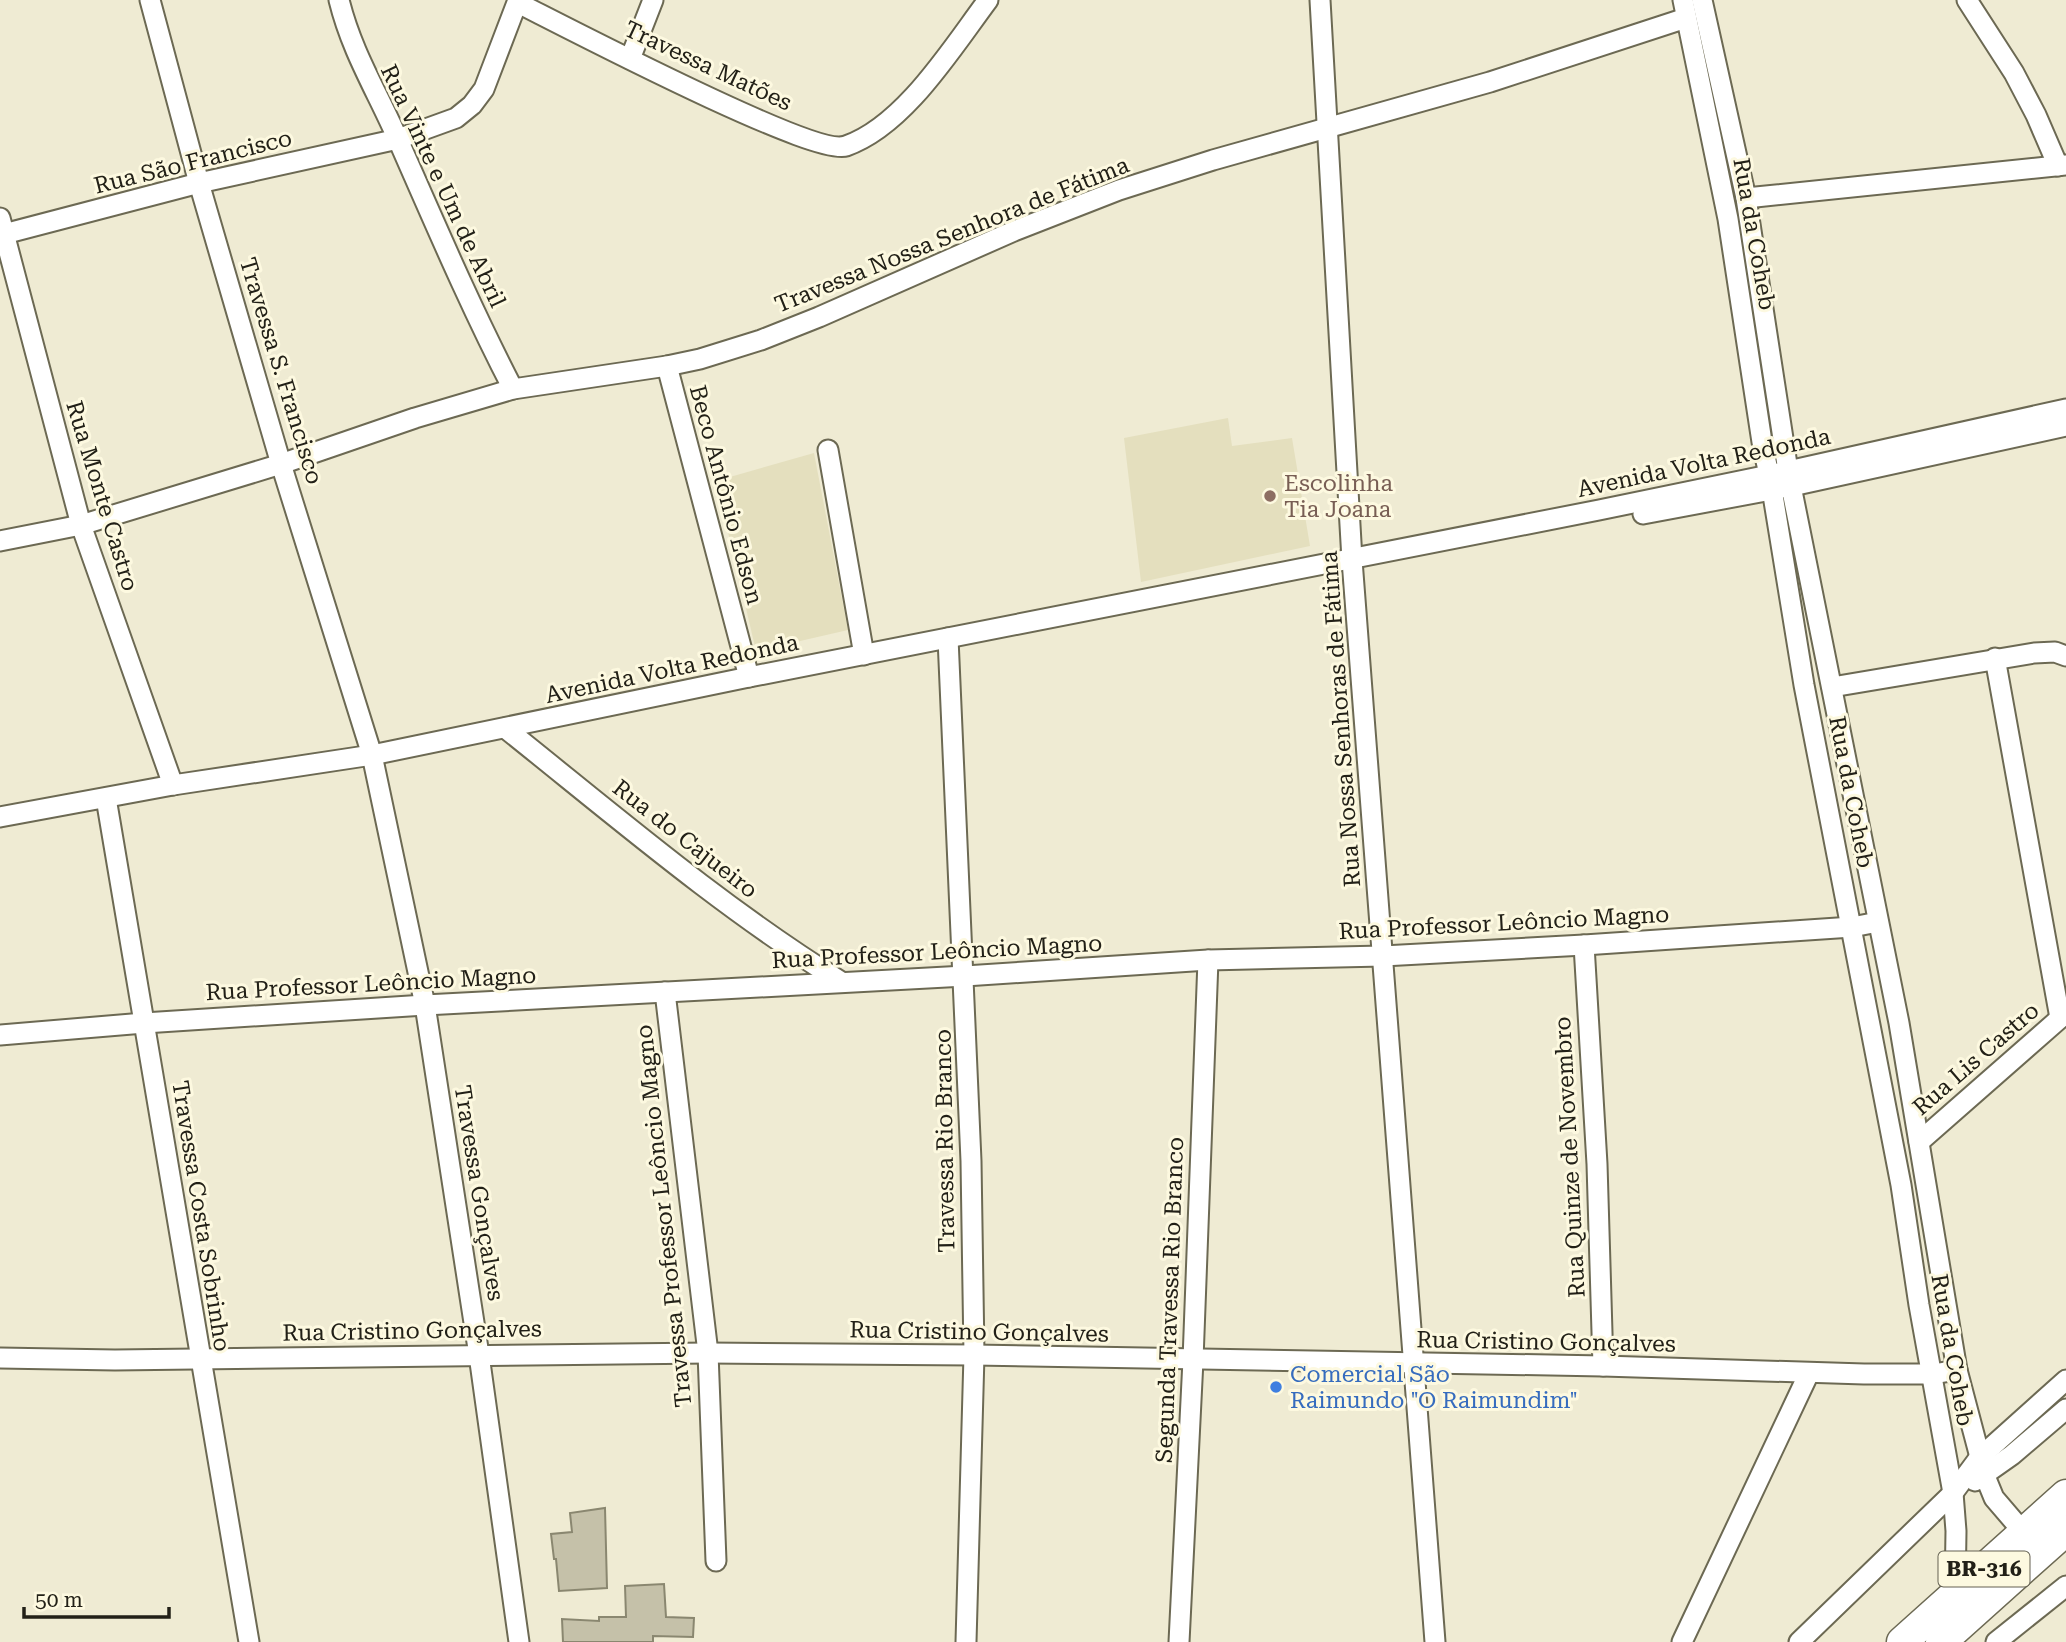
<svg xmlns="http://www.w3.org/2000/svg" width="2066" height="1642" viewBox="0 0 2066 1642" font-family="'Roboto Serif',serif">
<style>
.built{fill:#e4dfbe}
.building{fill:#c5c1a9;stroke:#8a8770;stroke-width:2}
.lines{fill:none;stroke-linecap:round;stroke-linejoin:round}
.minor-casing{stroke:#6c6953;stroke-width:23}
.highway-casing{stroke:#6c6953;stroke-width:33}
.minor{stroke:#fff;stroke-width:19}
.highway{stroke:#fff;stroke-width:30}
.education-dot{fill:#8d6e63;stroke:#fdf9e0;stroke-width:2.5}
.shop-dot{fill:#3f7fe0;stroke:#fdf9e0;stroke-width:2.5}
.labels{text-anchor:middle;dominant-baseline:central;stroke-width:6;stroke-linejoin:round;paint-order:stroke}
.shield{fill:#fdf9e0;stroke:#646153;stroke-width:2}
.shield-label{font-size:21px;font-weight:bold;fill:#222017}
.street-label{font-size:23px;fill:#222017;stroke:#fdf9e0}
.education-label{font-size:23px;fill:#785e54;stroke:#fdf9e0;text-anchor:start}
.shop-label{font-size:23px;fill:#366cbe;stroke:#fdf9e0;text-anchor:start}
</style>
<rect width="100%" height="100%" fill="#efebd3"/>
<g class="built">
<polygon points="1228,418 1232,446 1292,438 1310,546 1141,582 1124,438"/>
<polygon points="814,453 848,630 756,651 716,481"/>
</g>
<g class="building">
<polygon points="605,1508 607,1588 559,1591 556,1559 554,1559 551,1534 572,1532 570,1513"/>
<polygon points="664,1584 666,1617 694,1618 693,1637 653,1636 653,1642 563,1642 562,1619 599,1621 599,1617 626,1617 625,1586"/>
</g>
<g class="lines">
<g class="minor-casing">
<g id="minor">
<polyline points="150,0 199,183 281,464 372,755 425,1005 479,1355 519,1642"/>
<path d="M339,0C352,53 378,93 399,142C436,226 471,308 513,389"/>
<polyline points="1320,0 1352,560 1435,1642"/>
<polyline points="1683,0 1728,219 1762,442 1772,489 1804,685 1901,1185 1919,1305 1953,1493 1956,1531 1955,1595"/>
<polyline points="1702,0 1746,198 1788,471 1899,1023 1957,1370 1985,1476 1994,1498 2024,1533"/>
<polyline points="1967,0 2014,73 2036,115 2058,166"/>
<path d="M518,3C562,25 814,157 846,146C904,126 952,48 988,0"/>
<polyline points="630,59 653,0"/>
<polyline points="1746,198 2066,165"/>
<polyline points="0,218 81,525 173,785"/>
<polyline points="0,235 199,183 398,139 456,118 472,105 484,89 518,0"/>
<polyline points="667,366 749,677"/>
<polyline points="828,450 864,655"/>
<polyline points="1643,514 1792,486 2066,426"/>
<polyline points="0,541 81,525 281,464 415,418 513,389 667,366 700,359 761,340 819,317 1014,231 1119,190 1213,160 1490,82 1686,18"/>
<polyline points="948,638 971,1161 974,1355 966,1642"/>
<polyline points="1995,658 2060,1018"/>
<polyline points="1832,687 2034,653 2055,652 2066,656"/>
<path d="M505,728C614,815 721,907 840,981"/>
<polyline points="106,798 249,1642"/>
<polyline points="0,817 173,785 372,755 749,677 1599,510 1788,471 2066,409"/>
<polyline points="1584,945 1597,1164 1603,1366"/>
<polyline points="665,992 708,1353 716,1561"/>
<polyline points="0,1035 144,1023 425,1005 965,976 1208,960 1383,956 1584,945 1852,927 1878,922"/>
<polyline points="1919,1142 2066,1013"/>
<polyline points="0,1358 115,1360 708,1353 974,1355 1603,1366 1864,1374 1933,1374 1957,1370"/>
<polyline points="1975,1481 2012,1455 2066,1409"/>
<polyline points="1179,1642 1193,1360 1208,960"/>
<polyline points="1682,1642 1809,1373"/>
<polyline points="1799,1642 1953,1493 1979,1458 2066,1380"/>
<polyline points="1996,1642 2066,1586"/>
</g>
</g>
<g class="highway-casing">
<g id="highway">
<polyline points="1902,1642 2066,1495"/>
<polyline points="1941,1642 2066,1530"/>
</g>
</g>
<use href="#minor" class="minor"/>
<use href="#highway" class="highway"/>
</g>
<circle class="education-dot" cx="1270" cy="496" r="7"/>
<circle class="shop-dot" cx="1276" cy="1387" r="7"/>
<g class="labels">
<rect class="shield" x="1938.5" y="1551.5" width="91" height="35" rx="5"/>
<g class="shield-label">
<text x="1984" y="1569">BR-316</text>
</g>
<g class="street-label">
<text transform="translate(708 66) rotate(25)">Travessa Matões</text>
<text transform="translate(193 162) rotate(-14)">Rua São Francisco</text>
<text transform="translate(443 186) rotate(65)">Rua Vinte e Um de Abril</text>
<text transform="translate(1754 234) rotate(80)">Rua da Coheb</text>
<text transform="translate(952 235) rotate(-22)">Travessa Nossa Senhora de Fátima</text>
<text transform="translate(281 371) rotate(73)">Travessa S. Francisco</text>
<text transform="translate(1704 463) rotate(-12)">Avenida Volta Redonda</text>
<text transform="translate(726 495) rotate(75)">Beco Antônio Edson</text>
<text transform="translate(102 496) rotate(73)">Rua Monte Castro</text>
<text transform="translate(672 669) rotate(-12)">Avenida Volta Redonda</text>
<text transform="translate(1341 719) rotate(-94)">Rua Nossa Senhoras de Fátima</text>
<text transform="translate(1851 792) rotate(79)">Rua da Coheb</text>
<text transform="translate(685 839) rotate(38)">Rua do Cajueiro</text>
<text transform="translate(1504 923) rotate(-3)">Rua Professor Leôncio Magno</text>
<text transform="translate(937 952) rotate(-3)">Rua Professor Leôncio Magno</text>
<text transform="translate(371 984) rotate(-3)">Rua Professor Leôncio Magno</text>
<text transform="translate(1976 1059) rotate(-41)">Rua Lis Castro</text>
<text transform="translate(945 1141) rotate(-91)">Travessa Rio Branco</text>
<text transform="translate(1570 1157) rotate(-93)">Rua Quinze de Novembro</text>
<text transform="translate(479 1193) rotate(81)">Travessa Gonçalves</text>
<text transform="translate(201 1216) rotate(81)">Travessa Costa Sobrinho</text>
<text transform="translate(664 1216) rotate(-96)">Travessa Professor Leôncio Magno</text>
<text transform="translate(1170 1300) rotate(-88)">Segunda Travessa Rio Branco</text>
<text transform="translate(412 1331) rotate(-1)">Rua Cristino Gonçalves</text>
<text transform="translate(979 1332) rotate(1)">Rua Cristino Gonçalves</text>
<text transform="translate(1546 1342) rotate(1)">Rua Cristino Gonçalves</text>
<text transform="translate(1952 1350) rotate(80)">Rua da Coheb</text>
</g>
<g class="education-label">
<text x="1284" y="483">Escolinha<tspan x="1284" dy="26">Tia Joana</tspan></text>
</g>
<g class="shop-label">
<text x="1290" y="1374">Comercial São<tspan x="1290" dy="26">Raimundo "O Raimundim"</tspan></text>
</g>
</g>
<path d="M24 1607v10h145v-10" fill="none" stroke="#222017" stroke-width="3.5"/>
<text x="35" y="1607" font-size="21" fill="#222017" stroke="#fdf9e0" stroke-width="5" paint-order="stroke">50 m</text>
</svg>
